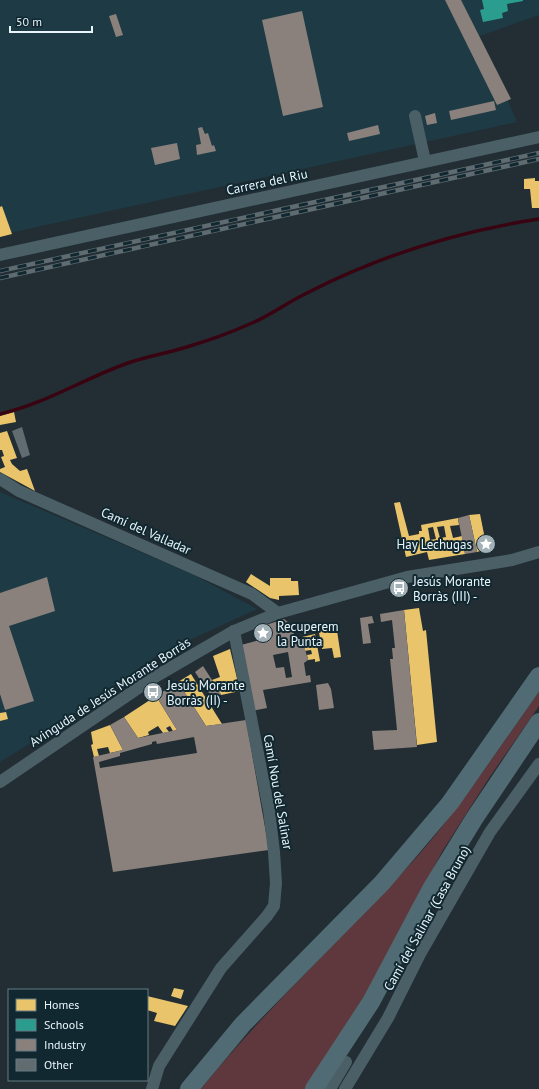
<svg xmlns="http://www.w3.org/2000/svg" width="539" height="1089" viewBox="0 0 539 1089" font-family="'PT Sans',sans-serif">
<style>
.built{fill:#1e3b45}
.green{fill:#5f383d}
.homes{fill:#e9c46a;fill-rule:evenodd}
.schools{fill:#2a9d8f}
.industry{fill:#8a817c;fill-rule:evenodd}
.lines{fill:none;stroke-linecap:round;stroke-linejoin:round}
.stream{stroke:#390411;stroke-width:3.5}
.building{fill:#616c70}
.minor{stroke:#4b5f66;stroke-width:12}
.highway{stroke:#506b74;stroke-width:18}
.rail-casing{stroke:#5e6b70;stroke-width:4.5}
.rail{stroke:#112830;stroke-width:3;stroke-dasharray:9;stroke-linecap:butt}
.labels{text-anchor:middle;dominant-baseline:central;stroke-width:4;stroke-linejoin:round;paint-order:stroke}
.street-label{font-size:13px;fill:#e8f6fc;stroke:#112830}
.poi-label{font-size:13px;fill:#e8f6fc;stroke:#112830;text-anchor:start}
</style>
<rect width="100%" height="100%" fill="#222e34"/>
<g class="built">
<polygon points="0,0 539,0 539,15 480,36 517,122 0,235"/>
<polygon points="0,492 194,575 257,609 161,653 37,739 0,762"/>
</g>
<path class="green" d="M539,692V706L489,778L443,850L353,1019L307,1089H201C267,1007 345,937 415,859C461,807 499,748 539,692Z"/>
<g class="homes">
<polygon points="535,178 535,181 539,181 539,208 532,208 530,189 524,189 524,179"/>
<polygon points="2,206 12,234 0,237 0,207"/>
<polygon points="14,412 16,422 0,425 0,416"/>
<polygon points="7,431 17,458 10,460 12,464 20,471 27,469 35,491 0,472 0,469 5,467 1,457 4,456 2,450 0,450 0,433"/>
<path d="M400,502L409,536L419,534V531H422L421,525L458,518L459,525L450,526L453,538L462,536L465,554L429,560L427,552L406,557L394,503ZM444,526L446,537L440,538L437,527ZM433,527L436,539L430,540L428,528Z"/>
<polygon points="480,514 487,549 477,552 469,515"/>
<polygon points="251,574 270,586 270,578 291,578 291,581 298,581 299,595 279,596 279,600 270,598 246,582"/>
<polygon points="419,608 423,631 426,630 437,742 417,745 404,610"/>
<polygon points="336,624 341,657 334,658 332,648 322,649 318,627"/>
<polygon points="315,634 320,661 315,662 315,659 308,660 307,655 312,654 311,650 304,651 302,637"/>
<polygon points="230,649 240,691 221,695 212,680 220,677 213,656"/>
<polygon points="191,674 199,687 222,724 206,726 178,682"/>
<polygon points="156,696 177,730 173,731 170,726 166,728 169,732 163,733 158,726 148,732 149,735 138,738 124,717"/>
<polygon points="6,712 8,719 0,721 0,713"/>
<polygon points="110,725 123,750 110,753 108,747 97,749 99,756 94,757 91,745 93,744 91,732"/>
<polygon points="174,988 184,990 181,999 171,996"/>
<polygon points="147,996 180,1004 188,1006 175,1026 154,1021 157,1013 147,1010"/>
</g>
<polygon class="schools" points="482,0 523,0 523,1 507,4 508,11 502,13 503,18 483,22 480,10 484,9"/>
<g class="industry">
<polygon points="445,0 461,0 511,99 497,105"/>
<polygon points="302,11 323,107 283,116 262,20"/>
<polygon points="116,14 123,35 116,37 109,16"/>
<polygon points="494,101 496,110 451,120 449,111"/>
<polygon points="435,113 437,123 427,125 425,116"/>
<polygon points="378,125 380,134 349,141 347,133"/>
<polygon points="202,127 205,134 208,133 212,146 214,145 216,151 197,155 196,145 201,144 198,128"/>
<polygon points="177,143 180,159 155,165 151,148"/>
<polygon points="469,515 477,552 465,554 458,518"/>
<polygon points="47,577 55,611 9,626 34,701 5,710 0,694 0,593"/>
<polygon points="404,610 417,747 374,750 372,731 397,730 390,659 393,659 392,648 395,648 392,620 381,622 380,614"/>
<polygon points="372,616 374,623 368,624 371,643 363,644 360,618"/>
<path d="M284,619L292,625L295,639L302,638L308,660L304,663L306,676L310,675L311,682L263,690L267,708L252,711L241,645L263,639L260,627ZM288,652L292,677L286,678L284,667L276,668L273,655Z"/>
<polygon points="203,666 221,694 216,697 208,692 195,672"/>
<path d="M178,682L206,726L246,720L269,850L113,872L93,757L123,750L110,725L124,717L138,738L177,730L156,696ZM194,737L197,753L100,768L99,762L120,756V753L152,744V742L156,741L157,744Z"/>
<polygon points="328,683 331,689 334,708 319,710 316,685"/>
</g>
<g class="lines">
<path class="stream" d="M0,414C45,404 85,378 128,363C148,356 169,353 190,346C210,340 232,332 252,323C271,315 288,302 307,293C379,256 460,231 539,219"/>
</g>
<polygon class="building" points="22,427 30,455 22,458 12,431"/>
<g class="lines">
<g class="minor">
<polyline points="415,116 425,161"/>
<polyline points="0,255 539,137"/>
<polyline points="0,479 19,491 252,594 278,613"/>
<polyline points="0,782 153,678 234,631 278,613 407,577 512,560 539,552"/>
<polyline points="152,1089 159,1066 221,968 267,916 274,906 276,883 274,852 269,810 234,631"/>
<polyline points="330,1089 346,1062"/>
<polyline points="345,1089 388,1018 420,954 490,832 539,764"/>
</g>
<g class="highway">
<polyline points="189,1089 243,1024 382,883 450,803 539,676"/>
<polyline points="314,1089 371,1002 431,889 474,819 539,722"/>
</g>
<g class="rail-casing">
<g id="rail">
<polyline points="0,271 539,153"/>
<polyline points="0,278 539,159"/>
</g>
</g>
<use href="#rail" class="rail"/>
</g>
<defs>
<g id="sight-disc" transform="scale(1)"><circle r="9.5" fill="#a3b0b6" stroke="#112830"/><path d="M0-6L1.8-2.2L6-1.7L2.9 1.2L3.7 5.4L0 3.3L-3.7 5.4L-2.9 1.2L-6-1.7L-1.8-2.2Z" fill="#fff"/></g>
<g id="bus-disc" transform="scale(1)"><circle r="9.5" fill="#a3b0b6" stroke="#112830"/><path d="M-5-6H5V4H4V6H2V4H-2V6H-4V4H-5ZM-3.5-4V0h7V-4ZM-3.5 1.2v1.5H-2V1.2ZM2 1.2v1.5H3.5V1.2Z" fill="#fff"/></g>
</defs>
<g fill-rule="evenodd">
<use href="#sight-disc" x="486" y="544"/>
<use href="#bus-disc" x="399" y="588"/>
<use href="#sight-disc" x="263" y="633"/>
<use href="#bus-disc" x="153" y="692"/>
</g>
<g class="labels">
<g class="street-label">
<text transform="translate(267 182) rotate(-12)">Carrera del Riu</text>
<text transform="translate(146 531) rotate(24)">Camí del Valladar</text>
<text transform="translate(110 692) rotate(-33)">Avinguda de Jesús Morante Borràs</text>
<text transform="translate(278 792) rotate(80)">Camí Nou del Salinar</text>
<text transform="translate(427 918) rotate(-61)">Camí del Salinar (Casa Bruno)</text>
</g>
<g class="poi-label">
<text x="472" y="544" text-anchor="end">Hay Lechugas</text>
<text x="413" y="581">Jesús Morante<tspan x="413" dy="15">Borràs (III) -</tspan></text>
<text x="277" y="626">Recuperem<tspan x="277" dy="15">la Punta</tspan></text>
<text x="167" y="685">Jesús Morante<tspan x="167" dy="15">Borràs (II) -</tspan></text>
</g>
</g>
<rect x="8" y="989" width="140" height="92" fill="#112830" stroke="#677a82"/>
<rect x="16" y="999" width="20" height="12" fill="#e9c46a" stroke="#677a82"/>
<text x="44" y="1009" font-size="12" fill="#e8f6fc">Homes</text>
<rect x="16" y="1019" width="20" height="12" fill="#2a9d8f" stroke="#677a82"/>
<text x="44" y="1029" font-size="12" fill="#e8f6fc">Schools</text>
<rect x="16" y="1039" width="20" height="12" fill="#8a817c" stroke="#677a82"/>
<text x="44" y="1049" font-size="12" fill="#e8f6fc">Industry</text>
<rect x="16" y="1059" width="20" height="12" fill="#616c70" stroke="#677a82"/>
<text x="44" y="1069" font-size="12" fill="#e8f6fc">Other</text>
<path d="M10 26v6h82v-6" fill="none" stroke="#e8f6fc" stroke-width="2"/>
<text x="16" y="26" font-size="12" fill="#e8f6fc" stroke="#112830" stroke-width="3" paint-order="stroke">50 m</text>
</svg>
